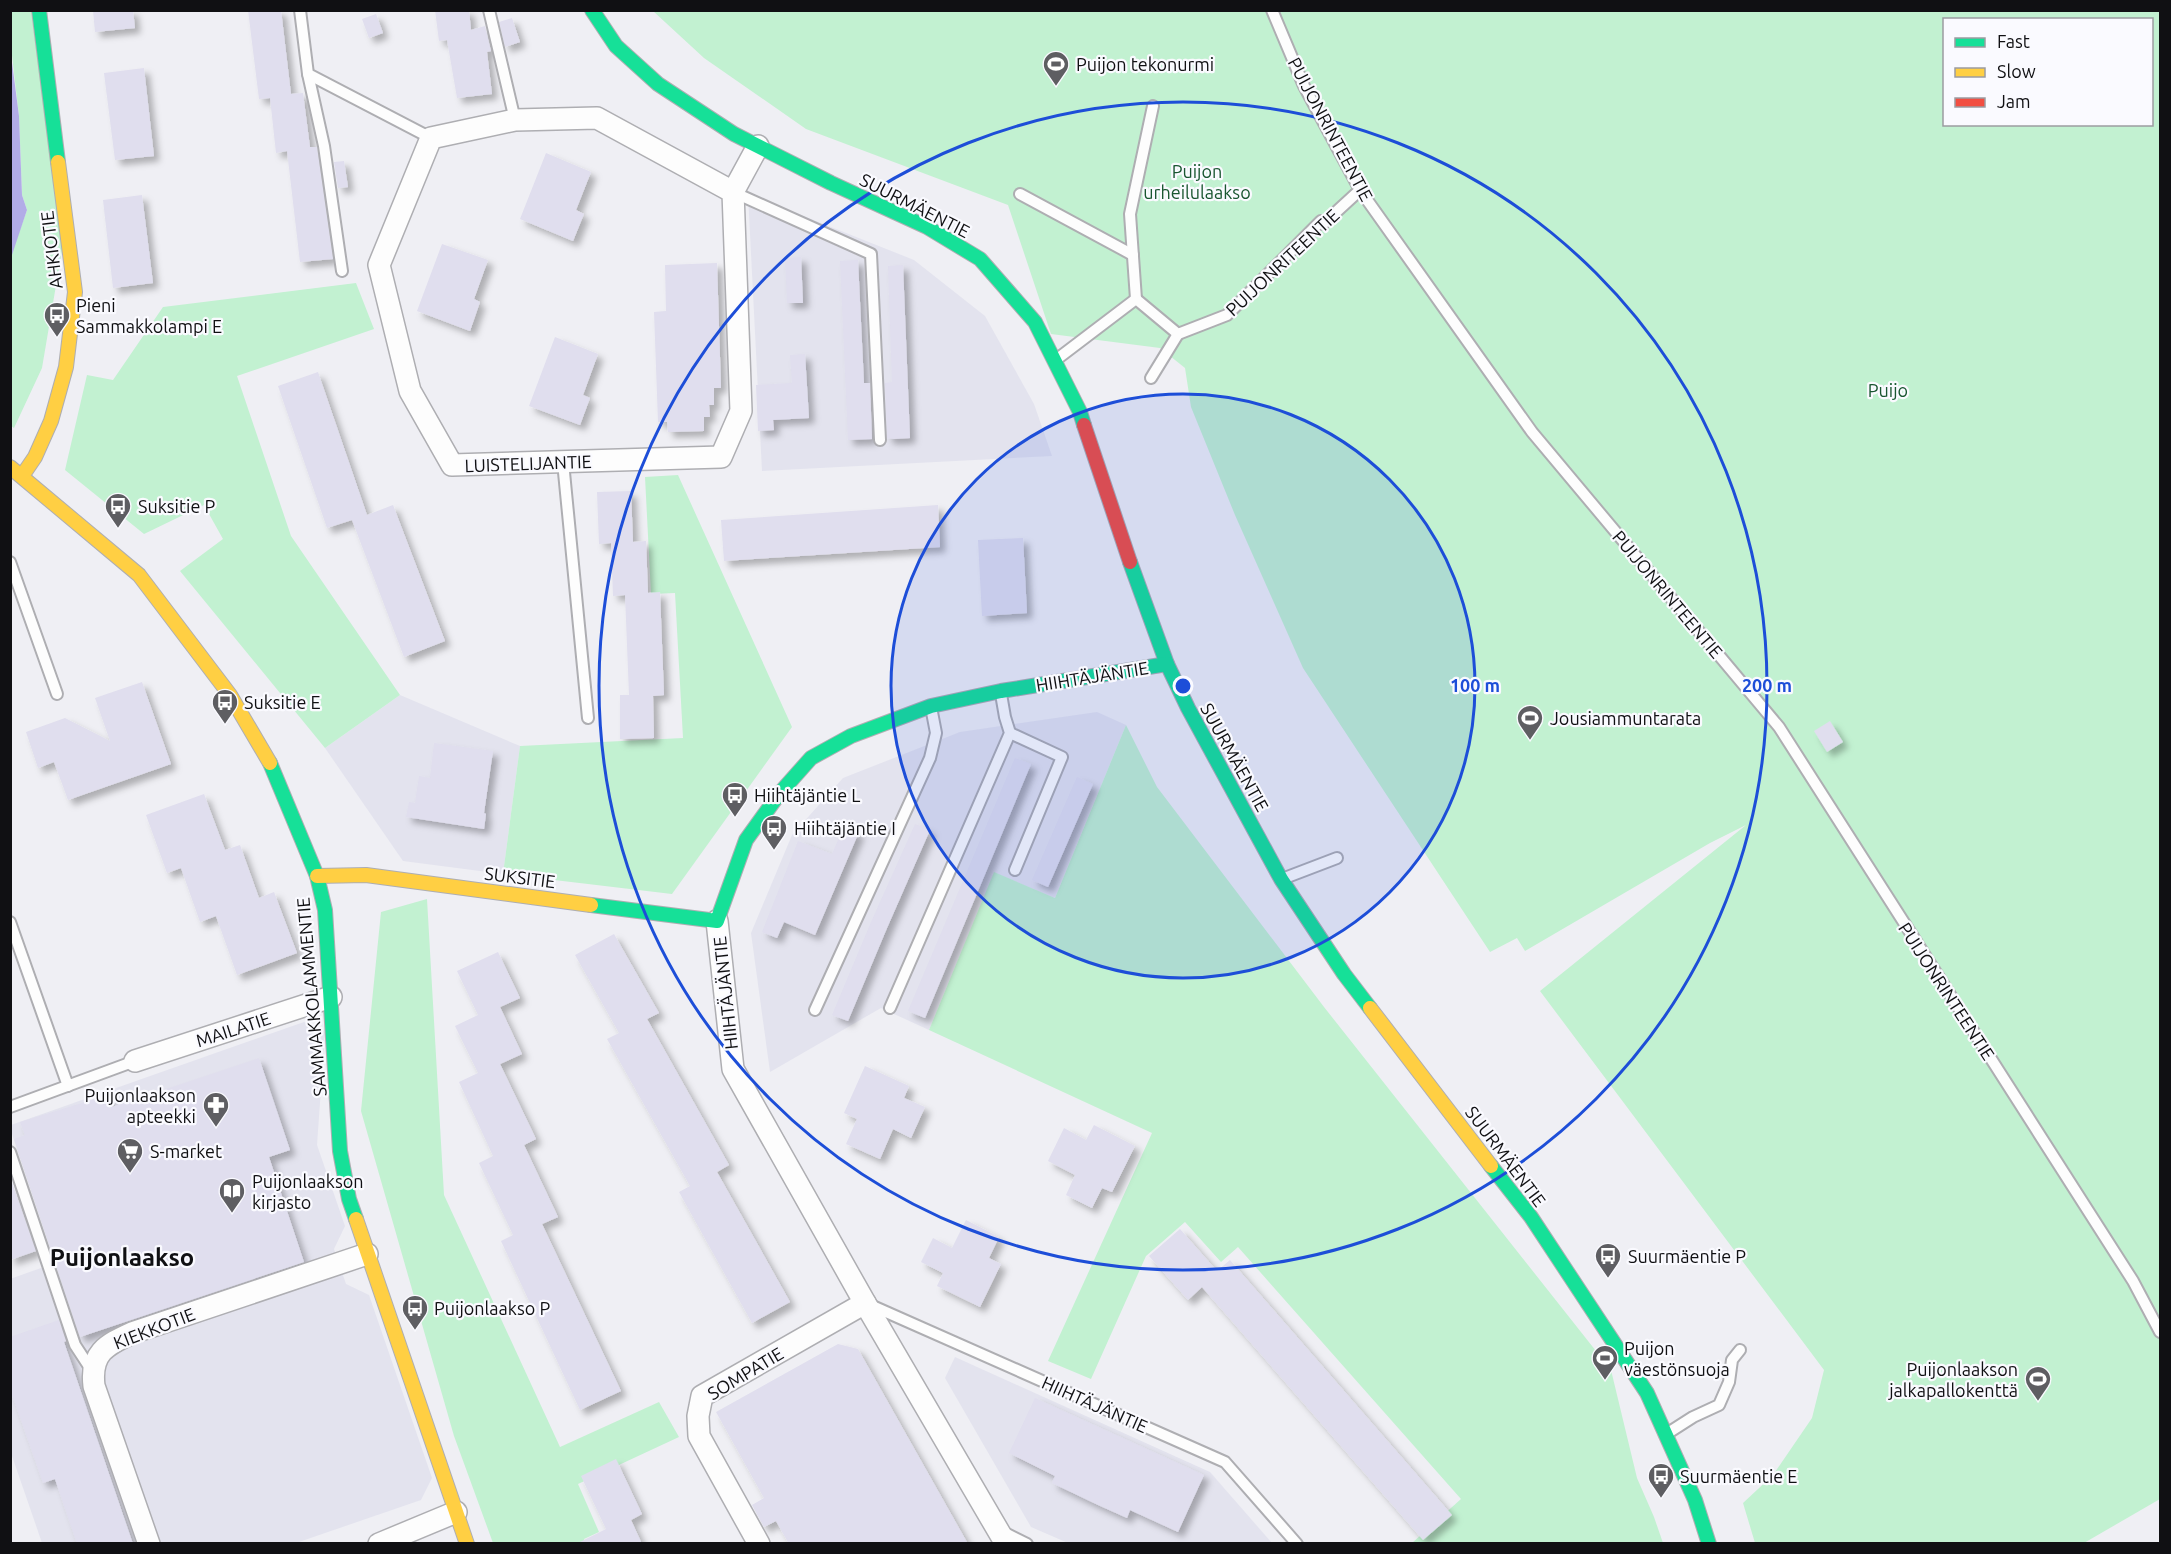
<svg xmlns="http://www.w3.org/2000/svg" width="2171" height="1554" viewBox="0 0 2171 1554" font-family="Ubuntu,sans-serif">
<style>
.built{fill:#e3e3ee}
.green{fill:#c2f1d1;fill-rule:evenodd}
.water{fill:#b2ace7}
.building{fill:#e0deee;filter:url(#shadow)}
.lines{fill:none;stroke-linecap:round;stroke-linejoin:round}
.lane-casing{stroke:#aeaeb2;stroke-width:14}
.street-casing{stroke:#aeaeb2;stroke-width:24}
.fast-casing{stroke:#aeaeb2;stroke-width:16}
.slow-casing{stroke:#aeaeb2;stroke-width:16}
.jam-casing{stroke:#aeaeb2;stroke-width:16}
.lane{stroke:#fdfdfd;stroke-width:10}
.street{stroke:#fdfdfd;stroke-width:21}
.fast{stroke:#16e098;stroke-width:14}
.slow{stroke:#ffcf43;stroke-width:14}
.jam{stroke:#f24e42;stroke-width:14}
.ring{fill:none;stroke:#1d4ed8;stroke-width:3}
.labels{text-anchor:middle;dominant-baseline:central;stroke-width:4.5;stroke-linejoin:round;paint-order:stroke}
.poi-label{font-size:18px;fill:#101013;stroke:#fafaff;text-anchor:start}
.street-label{font-size:18px;fill:#101013;stroke:#fafaff}
.park-label{font-size:18px;fill:#195630;stroke:#fafaff}
.district-label{font-size:24px;font-weight:bold;fill:#101013;stroke:#fafaff}
.centre{fill:#1d4ed8;stroke:#fafaff;stroke-width:3}
.ring-label{font-size:18px;text-anchor:middle;font-weight:bold;fill:#1d4ed8;stroke:#fafaff;stroke-width:4.5;stroke-linejoin:round;paint-order:stroke}
</style>
<defs>
<filter id="shadow"><feDropShadow dx="5.5" dy="5.5" stdDeviation="3" flood-color="#0004"/></filter>
</defs>
<rect width="100%" height="100%" fill="#efeff4"/>
<g class="built">
<polygon points="748,194 914,260 985,316 1034,404 1052,456 762,471"/>
<polygon points="400,695 520,746 503,874 403,861 325,748"/>
<polygon points="1097,712 1126,725 1055,898 994,873 929,1030 881,1008 770,1072 751,933 792,835 843,778 960,732"/>
<polygon points="304,1022 325,1032 317,1145 345,1226 334,1249 346,1284 369,1295 432,1478 421,1500 296,1543 42,1543 11,1453 10,1279 55,1263 11,1131 11,1125"/>
<polygon points="955,1357 1210,1472 1272,1543 1068,1543 1031,1527 945,1378"/>
</g>
<g class="green">
<polygon points="11,11 31,11 63,244 42,368 14,428 10,425 10,258 27,210 22,195 19,116 11,47"/>
<path d="M653,11H2160V1499L2084,1543H1755L1743,1503L1773,1475L1812,1418L1824,1370L1540,991L1746,825L1710,843L1525,951L1517,938L1490,952L1303,668L1235,515L1191,407L1185,368L1160,348L1051,334L1008,205L806,129L704,58ZM1944,20H2152V124H1944Z"/>
<polygon points="356,283 374,329 237,376 291,536 400,695 325,748 180,571 223,539 204,505 144,534 65,470 87,375 113,380 163,307"/>
<polygon points="678,475 792,727 672,894 503,874 520,746 683,738 675,593 651,594 645,477"/>
<polygon points="1126,725 1157,787 1324,1007 1611,1370 1637,1478 1654,1517 1663,1543 1412,1543 1461,1499 1238,1247 1221,1262 1185,1222 1146,1256 1091,1379 1048,1361 1152,1133 929,1030 994,872 1055,898"/>
<polygon points="427,899 444,1195 560,1447 659,1402 679,1437 578,1484 599,1532 584,1539 585,1543 493,1543 454,1436 361,1111 381,912"/>
</g>
<polygon class="water" points="10,47 19,116 22,195 27,210 11,258"/>
<g class="building">
<polygon points="93,10 133,10 135,28 95,32"/>
<polygon points="248,10 281,10 291,94 303,93 310,147 317,147 333,259 300,262 287,151 276,153 270,98 259,99"/>
<polygon points="435,10 469,10 471,30 485,26 491,51 487,52 492,94 457,98 447,40 439,41"/>
<polygon points="376,14 383,33 369,38 362,19"/>
<polygon points="512,18 520,42 505,47 499,22"/>
<polygon points="144,68 154,156 115,160 104,73"/>
<polygon points="546,153 591,172 576,210 584,214 573,241 520,219"/>
<polygon points="344,161 348,187 338,188 334,162"/>
<polygon points="142,195 153,283 113,288 103,200"/>
<polygon points="442,244 488,260 474,299 480,302 470,331 417,311"/>
<polygon points="801,257 803,303 787,303 785,258"/>
<polygon points="858,260 864,383 870,383 872,439 848,440 840,261"/>
<polygon points="717,263 721,388 714,388 714,405 709,405 710,417 704,417 704,431 668,432 667,422 658,422 654,312 666,311 665,265"/>
<polygon points="903,265 910,438 894,439 887,438 885,383 892,382 888,266"/>
<polygon points="555,337 598,354 583,395 590,398 580,425 529,406"/>
<polygon points="805,354 809,418 773,420 774,430 758,431 756,385 792,383 790,355"/>
<polygon points="318,372 367,515 393,505 445,641 404,657 352,520 327,528 278,386"/>
<polygon points="631,491 633,542 646,541 648,593 660,592 664,695 653,696 654,738 620,739 620,695 629,695 625,595 613,596 611,543 599,544 597,492"/>
<polygon points="938,505 940,547 724,561 721,520"/>
<polygon points="1023,538 1027,613 982,616 978,540"/>
<polygon points="142,682 171,764 68,800 54,762 38,768 26,732 65,718 110,741 95,698"/>
<polygon points="1830,721 1843,742 1827,752 1814,731"/>
<polygon points="434,743 493,751 484,813 486,814 484,829 406,817 409,802 415,803 419,776 430,778"/>
<polygon points="1015,758 1031,764 925,1018 908,1011"/>
<polygon points="1077,777 1093,784 1048,887 1032,880"/>
<polygon points="204,794 225,850 240,845 259,898 274,892 297,953 237,975 216,916 200,922 181,868 167,873 146,815"/>
<polygon points="915,824 930,830 887,928 848,1021 832,1015 871,922"/>
<polygon points="844,826 859,832 815,935 784,922 777,938 762,932 798,841 832,854"/>
<polygon points="614,934 659,1013 647,1019 729,1165 717,1172 790,1302 752,1323 679,1192 690,1186 607,1039 619,1033 575,955"/>
<polygon points="498,952 520,998 500,1007 522,1054 500,1064 536,1139 524,1145 558,1217 542,1224 621,1391 580,1410 501,1241 513,1235 479,1163 493,1156 459,1082 478,1073 455,1026 478,1015 457,971"/>
<polygon points="259,1058 290,1150 269,1157 304,1262 80,1337 14,1139 25,1135 20,1122 108,1095 112,1107"/>
<polygon points="865,1066 909,1086 904,1098 925,1107 911,1138 893,1129 880,1159 846,1144 857,1119 844,1113"/>
<polygon points="1094,1125 1135,1146 1112,1192 1102,1188 1092,1208 1066,1195 1075,1175 1048,1161 1064,1128 1086,1140"/>
<polygon points="10,1177 36,1251 10,1260"/>
<polygon points="966,1220 999,1237 989,1258 1001,1264 980,1307 937,1286 943,1273 921,1262 933,1238 952,1248"/>
<polygon points="1180,1229 1217,1271 1230,1260 1452,1515 1423,1540 1202,1287 1188,1300 1149,1256"/>
<polygon points="59,1320 66,1341 64,1342 133,1544 77,1544 55,1479 43,1483 10,1389 10,1337"/>
<polygon points="838,1344 858,1349 968,1544 789,1544 776,1521 764,1527 752,1505 764,1498 716,1412"/>
<polygon points="1035,1398 1204,1475 1178,1532 1130,1510 1127,1518 1098,1505 1052,1483 1055,1476 1009,1453"/>
<polygon points="616,1459 642,1514 631,1520 642,1544 576,1544 606,1529 581,1476"/>
</g>
<g class="lines">
<g class="lane-casing">
<g id="lane">
<polyline points="300,10 308,74 431,138"/>
<polyline points="489,10 515,120"/>
<polyline points="1272,10 1304,86 1360,190 1532,432 1779,727 2133,1281 2160,1332"/>
<polyline points="308,74 324,146 342,271"/>
<polyline points="733,192 871,254 880,440"/>
<polyline points="1020,194 1133,255"/>
<polyline points="1136,299 1130,214 1153,106"/>
<polyline points="1057,359 1136,299 1178,334 1227,315 1321,221 1323,224 1360,190"/>
<polyline points="1151,378 1178,334"/>
<polyline points="563,462 588,718"/>
<polyline points="10,562 57,694"/>
<polyline points="1010,733 1062,757 1015,870"/>
<polyline points="1282,879 1337,858"/>
<polyline points="10,922 68,1086"/>
<polyline points="890,1008 1010,733 1005,717 1001,694"/>
<polyline points="815,1010 930,758 936,733 931,707"/>
<polyline points="10,1107 135,1061"/>
<polyline points="10,1152 75,1345 92,1371"/>
<polyline points="868,1304 1225,1462 1297,1544"/>
<polyline points="1668,1433 1693,1417 1719,1405 1729,1382 1732,1360 1740,1350"/>
<polyline points="1003,1532 1027,1544"/>
</g>
</g>
<g class="street-casing">
<g id="street">
<polyline points="733,192 741,411 721,457 452,465 410,391 379,265 431,138 515,120 597,118 733,192 758,146"/>
<polyline points="717,921 733,1069 865,1303 1006,1544"/>
<polyline points="135,1061 331,997"/>
<path d="M149,1544L94,1386C90,1353 106,1345 132,1333L367,1254"/>
<polyline points="379,1544 456,1512"/>
<polyline points="759,1544 699,1436 698,1416 702,1396 865,1303"/>
</g>
</g>
<g class="fast-casing">
<g id="fast">
<polyline points="39,10 58,162"/>
<polyline points="592,10 616,46 658,84 734,134 831,183 927,227 980,259 1035,322 1080,412 1084,425"/>
<polyline points="1130,562 1167,664 1188,708 1281,879 1344,974 1370,1008"/>
<polyline points="270,763 317,876 325,910 340,1151 349,1199 356,1219"/>
<polyline points="591,905 717,921 746,840 779,794 811,758 851,736 931,706 1001,691 1167,664"/>
<polyline points="1491,1166 1531,1217 1647,1393 1695,1500 1709,1544"/>
</g>
</g>
<g class="slow-casing">
<g id="slow">
<polyline points="10,467 139,575 230,695 270,763"/>
<polyline points="22,476 35,457 51,421 66,367 75,292 58,162"/>
<polyline points="317,876 366,875 591,905"/>
<polyline points="1370,1008 1491,1166"/>
<polyline points="356,1219 467,1544"/>
</g>
</g>
<g class="jam-casing">
<polyline id="jam" points="1084,425 1130,562"/>
</g>
<use href="#lane" class="lane"/>
<use href="#street" class="street"/>
<use href="#fast" class="fast"/>
<use href="#slow" class="slow"/>
<use href="#jam" class="jam"/>
</g>
<circle cx="1183" cy="686" r="292" fill="#1d4ed8" fill-opacity=".12"/>
<g class="ring">
<circle cx="1183" cy="686" r="292"/>
<circle cx="1183" cy="686" r="584"/>
</g>
<defs>
<g id="stadium-pin" transform="scale(1.35)"><path d="M0 17L-7.5 6A9.5 9.5 0 1 1 7.5 6Z" fill="#5e5e62" stroke="#fafaff"/><path d="M0-5a6.5 5 0 1 0 0 10a6.5 5 0 1 0 0-10ZM-3.5-1.8h7v3.6h-7Z" fill="#fff"/></g>
<g id="bus-pin" transform="scale(1.35)"><path d="M0 17L-7.5 6A9.5 9.5 0 1 1 7.5 6Z" fill="#5e5e62" stroke="#fafaff"/><path d="M-5-6H5V4H4V6H2V4H-2V6H-4V4H-5ZM-3.5-4V0h7V-4ZM-3.5 1.2v1.5H-2V1.2ZM2 1.2v1.5H3.5V1.2Z" fill="#fff"/></g>
<g id="pharmacy-pin" transform="scale(1.35)"><path d="M0 17L-7.5 6A9.5 9.5 0 1 1 7.5 6Z" fill="#5e5e62" stroke="#fafaff"/><path d="M-2-6h4v4h4v4h-4v4h-4v-4h-4v-4h4Z" fill="#fff"/></g>
<g id="supermarket-pin" transform="scale(1.35)"><path d="M0 17L-7.5 6A9.5 9.5 0 1 1 7.5 6Z" fill="#5e5e62" stroke="#fafaff"/><path d="M-6-5.5h2.5l.6 2H6L4.5 2H-2.5L-4.4-4H-6ZM-1.5 3.2a1.3 1.3 0 1 0 .1 0ZM3 3.2a1.3 1.3 0 1 0 .1 0Z" fill="#fff"/></g>
<g id="library-pin" transform="scale(1.35)"><path d="M0 17L-7.5 6A9.5 9.5 0 1 1 7.5 6Z" fill="#5e5e62" stroke="#fafaff"/><path d="M-6-4Q-3-5.5-.7-3.5V5Q-3 3-6 4ZM6-4Q3-5.5 .7-3.5V5Q3 3 6 4Z" fill="#fff"/></g>
</defs>
<g fill-rule="evenodd">
<use href="#stadium-pin" x="1056" y="64"/>
<use href="#bus-pin" x="57" y="315"/>
<use href="#bus-pin" x="118" y="506"/>
<use href="#bus-pin" x="225" y="702"/>
<use href="#stadium-pin" x="1530" y="718"/>
<use href="#bus-pin" x="735" y="795"/>
<use href="#bus-pin" x="774" y="828"/>
<use href="#pharmacy-pin" x="216" y="1105"/>
<use href="#supermarket-pin" x="130" y="1151"/>
<use href="#library-pin" x="232" y="1191"/>
<use href="#bus-pin" x="1608" y="1256"/>
<use href="#bus-pin" x="415" y="1308"/>
<use href="#stadium-pin" x="1605" y="1358"/>
<use href="#stadium-pin" x="2038" y="1379"/>
<use href="#bus-pin" x="1661" y="1476"/>
</g>
<g class="labels">
<g class="poi-label">
<text x="1076" y="64">Puijon tekonurmi</text>
<text x="76" y="305">Pieni<tspan x="76" dy="21">Sammakkolampi E</tspan></text>
<text x="138" y="506">Suksitie P</text>
<text x="244" y="702">Suksitie E</text>
<text x="1550" y="718">Jousiammuntarata</text>
<text x="754" y="795">Hiihtäjäntie L</text>
<text x="794" y="828">Hiihtäjäntie I</text>
<text x="196" y="1095" text-anchor="end">Puijonlaakson<tspan x="196" dy="21">apteekki</tspan></text>
<text x="150" y="1151">S-market</text>
<text x="252" y="1181">Puijonlaakson<tspan x="252" dy="21">kirjasto</tspan></text>
<text x="1628" y="1256">Suurmäentie P</text>
<text x="434" y="1308">Puijonlaakso P</text>
<text x="1624" y="1348">Puijon<tspan x="1624" dy="21">väestönsuoja</tspan></text>
<text x="2018" y="1369" text-anchor="end">Puijonlaakson<tspan x="2018" dy="21">jalkapallokenttä</tspan></text>
<text x="1680" y="1476">Suurmäentie E</text>
</g>
<g class="street-label">
<text transform="translate(1331 129) rotate(62)">PUIJONRINTEENTIE</text>
<text transform="translate(915 205) rotate(27)">SUURMÄENTIE</text>
<text transform="translate(51 250) rotate(-97)">AHKIOTIE</text>
<text transform="translate(1282 262) rotate(-43)">PUIJONRITEENTIE</text>
<text transform="translate(528 463) rotate(-2)">LUISTELIJANTIE</text>
<text transform="translate(1668 594) rotate(50)">PUIJONRINTEENTIE</text>
<text transform="translate(1092 676) rotate(-9)">HIIHTÄJÄNTIE</text>
<text transform="translate(1235 757) rotate(61)">SUURMÄENTIE</text>
<text transform="translate(520 877) rotate(7)">SUKSITIE</text>
<text transform="translate(1947 991) rotate(57)">PUIJONRINTEENTIE</text>
<text transform="translate(725 993) rotate(-96)">HIIHTÄJÄNTIE</text>
<text transform="translate(311 997) rotate(-95)">SAMMAKKOLAMMENTIE</text>
<text transform="translate(233 1029) rotate(-18)">MAILATIE</text>
<text transform="translate(1506 1156) rotate(53)">SUURMÄENTIE</text>
<text transform="translate(154 1328) rotate(-21)">KIEKKOTIE</text>
<text transform="translate(745 1373) rotate(-31)">SOMPATIE</text>
<text transform="translate(1095 1404) rotate(24)">HIIHTÄJÄNTIE</text>
</g>
<g class="park-label">
<text x="1197" y="171">Puijon<tspan x="1197" dy="21">urheilulaakso</tspan></text>
<text x="1888" y="390">Puijo</text>
</g>
<g class="district-label">
<text x="122" y="1257">Puijonlaakso</text>
</g>
</g>
<circle cx="1183" cy="686" r="9" class="centre"/>
<g class="ring-label">
<text x="1475" y="692">100 m</text>
<text x="1767" y="692">200 m</text>
</g>
<rect width="2171" height="1554" fill="none" stroke="#101013" stroke-width="24"/>
<rect x="1943" y="18" width="210" height="108" fill="#fafaff" stroke="#9c9ca1" stroke-width="1.5"/>
<rect x="1955" y="38" width="30" height="9" fill="#16e098" stroke="#9c9ca1" stroke-width="1.5"/>
<text x="1997" y="48" font-size="18" fill="#101013">Fast</text>
<rect x="1955" y="68" width="30" height="9" fill="#ffcf43" stroke="#9c9ca1" stroke-width="1.5"/>
<text x="1997" y="78" font-size="18" fill="#101013">Slow</text>
<rect x="1955" y="98" width="30" height="9" fill="#f24e42" stroke="#9c9ca1" stroke-width="1.5"/>
<text x="1997" y="108" font-size="18" fill="#101013">Jam</text>
</svg>
